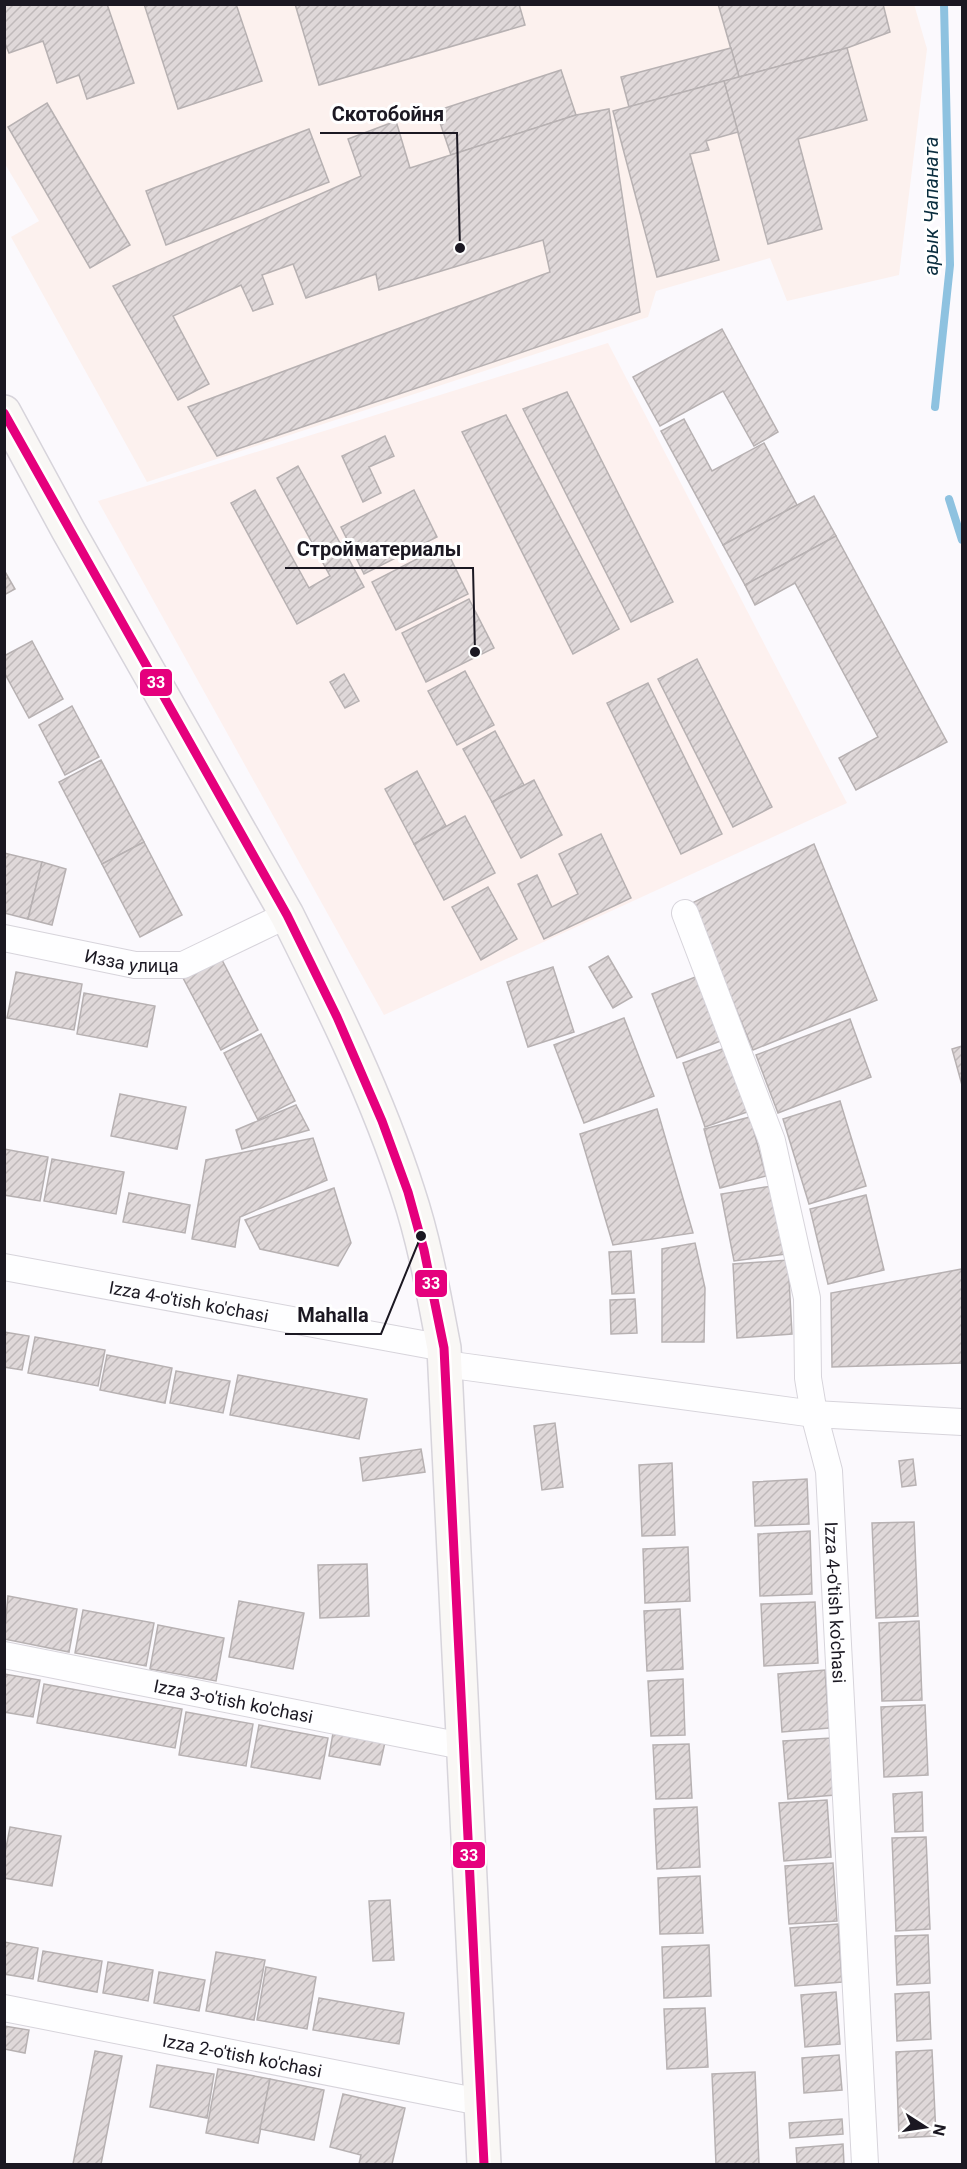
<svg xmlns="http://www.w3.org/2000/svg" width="967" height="2169" viewBox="0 0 967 2169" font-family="Roboto,sans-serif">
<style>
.commercial{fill:#fdf1ef}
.industrial{fill:#fcf1ee}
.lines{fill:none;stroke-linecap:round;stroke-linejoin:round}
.stream{stroke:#8ec2e0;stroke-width:8}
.building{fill:url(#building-hatch);stroke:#b7b1b2;stroke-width:1.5}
.minor-casing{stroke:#d7d4db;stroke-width:28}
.secondary-casing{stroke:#d7d4db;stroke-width:36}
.minor{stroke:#fefeff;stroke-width:26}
.secondary{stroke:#f9f7f5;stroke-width:33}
.bus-1-casing{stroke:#fff;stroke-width:14}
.bus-1{stroke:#e5007d;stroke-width:9}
.labels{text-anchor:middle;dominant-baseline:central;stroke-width:6;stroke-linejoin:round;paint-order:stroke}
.street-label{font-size:18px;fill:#1b1822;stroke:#fff}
.water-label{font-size:20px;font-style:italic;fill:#0b2e3f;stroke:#fff}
.leader{fill:none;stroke:#1b1822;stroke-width:2}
.callout-dot{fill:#1b1822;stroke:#fff;stroke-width:2}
.callout-label{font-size:20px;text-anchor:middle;font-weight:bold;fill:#1b1822;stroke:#fff;stroke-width:6;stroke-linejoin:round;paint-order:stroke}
.line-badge{stroke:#fff;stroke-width:2}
.badge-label{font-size:16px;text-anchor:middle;font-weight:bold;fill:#fff}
</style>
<defs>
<pattern id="building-hatch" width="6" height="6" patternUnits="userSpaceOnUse" patternTransform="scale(1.5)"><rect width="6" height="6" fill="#dfd8d9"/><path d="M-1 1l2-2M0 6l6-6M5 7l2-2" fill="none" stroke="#bfb9ba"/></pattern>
</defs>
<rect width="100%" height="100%" fill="#fbf9fd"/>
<polygon class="commercial" points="608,343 847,803 384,1015 98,501"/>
<polygon class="industrial" points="914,4 927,49 899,275 787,301 770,258 656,291 648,317 147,482 11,237 39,221 5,164 5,5"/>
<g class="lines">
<g class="stream">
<polyline points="935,407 950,265 944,4"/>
<polyline points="949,499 962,540"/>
</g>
</g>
<g class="building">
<polygon points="4,4 107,4 134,83 87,99 79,75 57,83 43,41 9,53 4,41"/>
<polygon points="144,4 236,4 262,81 178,109"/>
<polygon points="295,4 519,4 525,25 319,85"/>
<polygon points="718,4 883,4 890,32 847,48 739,77"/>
<polygon points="731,48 739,77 629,107 621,77"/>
<polygon points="847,48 867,120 798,139 822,229 768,244 724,81"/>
<polygon points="561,70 576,115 451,155 436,111"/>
<polygon points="724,81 738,132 706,141 709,150 690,154 719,260 657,277 613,111"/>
<polygon points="47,103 130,245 90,268 8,127"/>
<polygon points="609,109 640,312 217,456 188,407 550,272 543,240 379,290 376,274 306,298 293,264 262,275 273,304 253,311 241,285 173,316 209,384 178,400 113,286 361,176 348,139 396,121 410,168 576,115"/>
<polygon points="309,129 329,182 166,245 146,191"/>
<polygon points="722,329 778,432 754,446 723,391 660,426 633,377"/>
<polygon points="567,392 673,602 631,622 523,409"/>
<polygon points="506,415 619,629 573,654 462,432"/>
<polygon points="684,419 712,471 764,443 797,505 723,545 661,431"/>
<polygon points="385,436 394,456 369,467 381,493 363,502 342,456"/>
<polygon points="298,466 364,587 297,624 231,503 255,490 309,588 330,576 277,478"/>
<polygon points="414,490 437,537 364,574 341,527"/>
<polygon points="814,496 836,536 745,585 723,545"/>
<polygon points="836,536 947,742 856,790 839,758 878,737 795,583 755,605 745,585"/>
<polygon points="444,545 468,594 396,630 372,582"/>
<polygon points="4,570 15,589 4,595"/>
<polygon points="469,599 494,648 426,682 402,633"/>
<polygon points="32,641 63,699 29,718 4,672 4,656"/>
<polygon points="697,659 772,807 733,827 658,679"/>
<polygon points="465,671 494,725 457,745 428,691"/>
<polygon points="344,674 359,701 345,708 330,682"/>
<polygon points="648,683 722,834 681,854 607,703"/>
<polygon points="72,706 99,757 65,775 39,725"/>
<polygon points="495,731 524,785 492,802 463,749"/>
<polygon points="101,760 144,842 102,864 59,782"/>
<polygon points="417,771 446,826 414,844 385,789"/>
<polygon points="534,780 562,835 521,858 492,802"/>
<polygon points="465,816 495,873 444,900 414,844"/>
<polygon points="601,834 631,898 544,939 518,884 537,875 552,907 578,894 559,854"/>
<polygon points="144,842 182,915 140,937 102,864"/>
<polygon points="814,844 877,1000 753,1050 692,903"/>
<polygon points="4,853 42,862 28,919 4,913"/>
<polygon points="42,862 66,869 52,925 28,919"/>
<polygon points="488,887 517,939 481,960 452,907"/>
<polygon points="220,956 258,1030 221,1050 182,976"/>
<polygon points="608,956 632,997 613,1008 589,967"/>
<polygon points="553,967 574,1032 528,1047 507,982"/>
<polygon points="16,972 82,984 74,1030 7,1018"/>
<polygon points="698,976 723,1040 677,1058 652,994"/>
<polygon points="84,993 155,1006 147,1047 77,1034"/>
<polygon points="624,1018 654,1096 584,1123 554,1045"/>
<polygon points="850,1019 871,1077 778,1113 756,1055"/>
<polygon points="261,1034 295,1101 258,1120 224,1053"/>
<polygon points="962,1046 962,1085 952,1049"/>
<polygon points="725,1048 747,1112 705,1127 683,1063"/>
<polygon points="120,1094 186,1107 177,1149 111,1136"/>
<polygon points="840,1101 866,1186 809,1204 783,1119"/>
<polygon points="296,1105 309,1130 242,1149 236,1130"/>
<polygon points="657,1109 693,1233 613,1245 580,1134"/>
<polygon points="750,1117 766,1176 720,1188 704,1129"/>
<polygon points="313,1138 327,1180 240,1217 235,1247 192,1239 206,1160"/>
<polygon points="4,1149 48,1157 40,1201 4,1195"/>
<polygon points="52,1159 124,1172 116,1214 44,1201"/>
<polygon points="772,1186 785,1254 734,1261 721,1194"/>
<polygon points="334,1188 351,1243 338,1266 260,1249 245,1220"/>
<polygon points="129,1193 190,1205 185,1233 123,1222"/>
<polygon points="866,1195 884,1270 828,1284 810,1209"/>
<polygon points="695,1243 705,1288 704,1342 662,1342 662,1249"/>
<polygon points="631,1251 634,1293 612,1294 609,1252"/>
<polygon points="788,1260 792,1334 737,1338 733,1264"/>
<polygon points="962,1269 962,1363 832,1367 831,1293"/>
<polygon points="635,1299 637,1333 611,1334 610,1300"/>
<polygon points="4,1332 29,1336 22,1370 4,1367"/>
<polygon points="35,1337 105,1350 98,1386 28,1373"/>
<polygon points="107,1355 172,1368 165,1403 100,1390"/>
<polygon points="176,1371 230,1381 223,1413 170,1403"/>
<polygon points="238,1375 367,1399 359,1439 230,1415"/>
<polygon points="555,1423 563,1487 542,1490 534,1426"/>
<polygon points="421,1449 425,1472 363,1481 360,1458"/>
<polygon points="913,1459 916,1485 902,1487 899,1461"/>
<polygon points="672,1463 675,1535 642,1536 639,1465"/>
<polygon points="807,1479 809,1524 755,1526 753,1482"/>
<polygon points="914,1522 918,1616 876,1618 872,1523"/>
<polygon points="810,1531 812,1594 760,1596 758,1534"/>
<polygon points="688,1547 690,1601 645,1603 643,1549"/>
<polygon points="367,1564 369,1616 320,1618 318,1565"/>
<polygon points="8,1596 77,1609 69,1652 4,1639"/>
<polygon points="239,1601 304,1613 293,1669 229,1657"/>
<polygon points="815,1602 818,1663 764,1666 761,1604"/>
<polygon points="680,1609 683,1669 647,1671 644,1611"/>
<polygon points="83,1610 154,1623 146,1666 75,1653"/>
<polygon points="919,1621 922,1700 882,1701 879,1623"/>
<polygon points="158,1625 224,1638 216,1681 150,1669"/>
<polygon points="825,1670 829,1728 782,1732 778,1674"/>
<polygon points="4,1674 40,1680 33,1717 4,1712"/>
<polygon points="683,1679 685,1735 651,1736 648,1681"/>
<polygon points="44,1684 182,1709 175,1748 37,1723"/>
<polygon points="925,1705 928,1775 884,1777 881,1707"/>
<polygon points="186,1712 253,1724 246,1766 179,1755"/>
<polygon points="259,1725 328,1738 320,1779 251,1767"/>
<polygon points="333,1733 385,1742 380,1765 329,1756"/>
<polygon points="831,1738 835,1795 788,1799 783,1741"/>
<polygon points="689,1744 692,1798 656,1799 653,1745"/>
<polygon points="922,1792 923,1831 895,1832 893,1794"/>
<polygon points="827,1800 831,1857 784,1861 779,1803"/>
<polygon points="697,1807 700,1867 657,1869 654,1809"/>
<polygon points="10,1827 61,1836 52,1886 4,1878 4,1858"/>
<polygon points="926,1837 930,1929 896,1931 892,1838"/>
<polygon points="833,1863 837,1921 789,1924 785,1866"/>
<polygon points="700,1876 703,1933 660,1934 658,1878"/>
<polygon points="390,1900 394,1960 373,1961 369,1901"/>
<polygon points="838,1924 842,1982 795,1986 790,1928"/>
<polygon points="928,1935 930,1983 897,1985 895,1936"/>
<polygon points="4,1942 38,1948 33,1979 4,1974"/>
<polygon points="709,1945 711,1996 664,1998 662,1947"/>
<polygon points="43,1951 102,1961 97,1992 38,1981"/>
<polygon points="216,1952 265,1960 254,2020 206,2011"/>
<polygon points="108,1962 153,1970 148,2001 103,1993"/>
<polygon points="266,1967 316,1977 307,2029 257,2020"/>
<polygon points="159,1972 205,1980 199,2011 154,2003"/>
<polygon points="836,1992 840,2044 805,2047 801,1995"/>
<polygon points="929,1992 931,2039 897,2041 895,1994"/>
<polygon points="319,1998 404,2013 399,2044 313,2030"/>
<polygon points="705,2008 708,2067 667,2069 664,2009"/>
<polygon points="4,2026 29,2030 25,2053 4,2049"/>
<polygon points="932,2050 936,2136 899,2138 896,2052"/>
<polygon points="95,2051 122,2056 101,2164 73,2164"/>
<polygon points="839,2055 842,2090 804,2093 802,2058"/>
<polygon points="157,2065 214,2074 207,2118 150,2107"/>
<polygon points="218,2069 270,2079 258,2143 206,2133"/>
<polygon points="755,2072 759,2164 716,2164 712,2074"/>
<polygon points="270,2079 324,2090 314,2140 260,2129"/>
<polygon points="343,2094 405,2108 392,2164 359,2164 361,2155 330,2147"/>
<polygon points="842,2119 843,2134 790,2138 789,2123"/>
<polygon points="843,2144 844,2164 797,2164 796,2148"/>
</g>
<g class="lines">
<g class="minor-casing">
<g id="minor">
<path id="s1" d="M685,913L772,1141L807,1298L808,1378L814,1414L829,1471L865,2164"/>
<path id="s2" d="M4,938L135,965H183L287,915"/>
<path id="s3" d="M4,1267L444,1348"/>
<polyline points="445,1364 814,1414 962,1422"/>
<path id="s4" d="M4,1655L462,1746"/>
<path id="s5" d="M4,2008L480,2102"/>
</g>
</g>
<g class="secondary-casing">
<path id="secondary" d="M4,412L68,530L287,915C332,1005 377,1096 408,1192C425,1243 434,1296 444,1348L484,2164"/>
</g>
<use href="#minor" class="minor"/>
<use href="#secondary" class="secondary"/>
<g class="bus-1-casing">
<polyline id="bus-1" points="4,413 287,915 337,1017 382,1121 408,1192 424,1250 444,1348 484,2164"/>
</g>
<use href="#bus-1" class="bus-1"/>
</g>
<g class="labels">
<g class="street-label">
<text stroke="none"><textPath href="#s2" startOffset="130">Изза улица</textPath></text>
<text stroke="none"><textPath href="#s3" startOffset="188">Izza 4-o'tish ko'chasi</textPath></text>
<text stroke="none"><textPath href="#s1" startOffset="712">Izza 4-o'tish ko'chasi</textPath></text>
<text stroke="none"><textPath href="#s4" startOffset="234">Izza 3-o'tish ko'chasi</textPath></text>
<text stroke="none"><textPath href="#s5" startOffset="243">Izza 2-o'tish ko'chasi</textPath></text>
</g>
<g class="water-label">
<text transform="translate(931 206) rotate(-90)">арык Чапаната</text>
</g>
</g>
<path class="leader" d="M460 248L457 133H320M475 652L473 568H285M421 1236L381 1334H285"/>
<g class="callout-dot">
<circle cx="460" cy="248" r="6"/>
<circle cx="475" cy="652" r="6"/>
<circle cx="421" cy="1236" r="6"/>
</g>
<g class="callout-label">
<text x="388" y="121">Скотобойня</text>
<text x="379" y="556">Стройматериалы</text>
<text x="333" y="1322">Mahalla</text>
</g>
<g class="line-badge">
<rect x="139" y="668" width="34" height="29" rx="6" fill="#e5007d"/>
<rect x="414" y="1269" width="34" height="29" rx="6" fill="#e5007d"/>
<rect x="452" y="1841" width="34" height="28" rx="6" fill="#e5007d"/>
</g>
<g class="badge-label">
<text x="156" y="688">33</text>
<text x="431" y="1289">33</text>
<text x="469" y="1861">33</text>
</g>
<rect width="967" height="2169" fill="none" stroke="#1b1822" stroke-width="12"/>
<g transform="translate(925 2127) rotate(102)" stroke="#ffffff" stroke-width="4.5" paint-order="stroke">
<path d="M0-4.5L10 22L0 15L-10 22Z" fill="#1b1822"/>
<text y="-9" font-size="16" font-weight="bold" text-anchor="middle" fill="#1b1822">N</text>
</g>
</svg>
